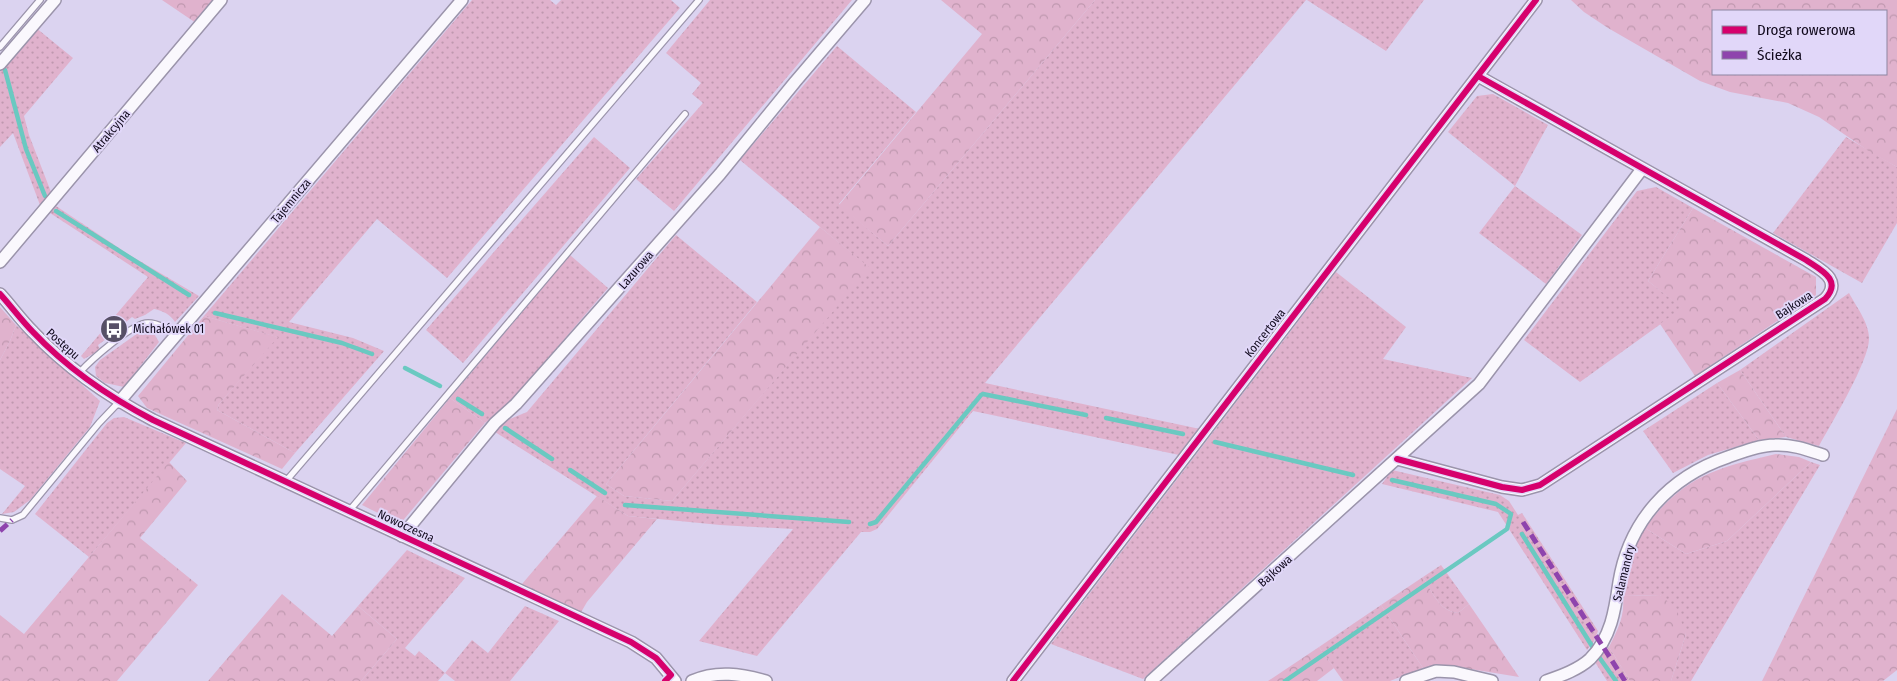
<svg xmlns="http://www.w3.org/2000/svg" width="1897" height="681" viewBox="0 0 1897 681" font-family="'Fira Sans Condensed',sans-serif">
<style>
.grass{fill:url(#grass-dots)}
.forest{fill:url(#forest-crowns);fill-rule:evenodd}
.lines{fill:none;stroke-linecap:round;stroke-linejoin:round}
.stream{stroke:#6ac9c1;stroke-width:4.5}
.lane-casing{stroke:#9b94ab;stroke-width:8}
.street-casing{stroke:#9b94ab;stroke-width:14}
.lane{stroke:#faf8fd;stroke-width:5.5}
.street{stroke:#faf8fd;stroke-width:11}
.quiet{stroke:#8e44ad;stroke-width:5;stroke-dasharray:10 5;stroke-linecap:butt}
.cycleway-casing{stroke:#e1d7f9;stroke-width:9}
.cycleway{stroke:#d6006c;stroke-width:6}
.labels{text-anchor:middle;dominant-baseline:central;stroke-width:4;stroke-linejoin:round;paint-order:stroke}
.street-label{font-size:12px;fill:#10091c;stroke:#e1d7f9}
.poi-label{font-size:12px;fill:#10091c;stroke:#e1d7f9;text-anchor:start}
</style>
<defs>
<pattern id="grass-dots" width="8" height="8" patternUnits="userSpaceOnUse" patternTransform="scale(1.25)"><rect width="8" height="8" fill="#e0b2cd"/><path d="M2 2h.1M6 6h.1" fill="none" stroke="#bf98af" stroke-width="1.8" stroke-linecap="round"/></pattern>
<pattern id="forest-crowns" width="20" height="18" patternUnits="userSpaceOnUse" patternTransform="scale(1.25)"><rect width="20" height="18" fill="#e0b2cd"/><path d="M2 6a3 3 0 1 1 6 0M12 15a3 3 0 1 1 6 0" fill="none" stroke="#bf98af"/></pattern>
</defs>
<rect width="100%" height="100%" fill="#dbd3f0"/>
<g class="grass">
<polygon points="472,0 550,0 556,5 561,0 671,0 680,8 447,278 377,219 289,322 353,338 384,351 295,453 217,410 219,404 277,337 204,316"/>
<polygon points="710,0 852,0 674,211 636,179 703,103 692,94 701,83 666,53"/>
<polygon points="1095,0 1306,0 985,383 1200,429 1179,455 973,411 877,529 870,532 861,532 757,656 699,641 793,529 720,525 628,516 495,432 505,421 527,412 676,235 757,302 606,484 624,496 672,501 869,268 740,160 837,46 916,112 839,204 888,246"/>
<polygon points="1307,0 1424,0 1386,51"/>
<polygon points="35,27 73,58 24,116 29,135 51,192 40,205 13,133 0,147 0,69"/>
<polygon points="1493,94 1548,125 1515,186 1582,235 1546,284 1479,233 1515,186 1448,132 1477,96"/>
<polygon points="594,137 630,168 463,363 426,330"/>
<polygon points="1846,137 1897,167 1897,223 1862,283 1773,233"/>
<polygon points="1656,187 1693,208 1648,281 1683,308 1580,382 1524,340 1637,191"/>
<path d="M56,206L128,254L199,296L175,322C170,314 163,311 154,309L145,315L135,319L132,317L120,327L117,324L107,332L110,336L98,345L100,350L84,359L81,356L148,277L50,213Z"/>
<polygon points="570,255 608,288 508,405 485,423 450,398"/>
<polygon points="1336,272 1406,327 1383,359 1472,378 1143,679 1051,644"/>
<path d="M1849,293C1856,306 1869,323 1869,338C1870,360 1831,424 1819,446L1786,437L1740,370Z"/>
<polygon points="16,325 100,401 90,427 30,500 14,512 2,514 25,486 0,469 0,360 10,341"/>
<polygon points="145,328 153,332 159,342 124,387 105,383 96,376 95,367 100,360"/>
<polygon points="1717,383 1759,440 1708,455 1673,473 1643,431"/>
<polygon points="124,417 186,443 89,557 35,514 107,423 114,418"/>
<polygon points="1811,462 1820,465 1691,681 1671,681 1686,634 1660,595 1623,596 1633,548 1645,528 1686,554 1727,541"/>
<polygon points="1392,470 1500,495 1509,501 1518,515 1522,513 1598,631 1594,641 1587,650 1498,512 1382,484"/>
<polygon points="407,550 465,578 405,648 415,656 419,651 445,673 472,640 488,653 525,606 559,621 510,681 455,681 445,673 438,681 361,681 397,639 358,606"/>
<path d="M1441,565L1469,604L1458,613C1439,611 1433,593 1423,577Z"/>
<polygon points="1381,605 1423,668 1390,681 1343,681 1319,647"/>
<polygon points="1609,647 1630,681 1607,681 1595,662"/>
</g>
<g class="forest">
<polygon points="162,0 215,0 196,23"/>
<polygon points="941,0 1095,0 888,246 839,205 982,34"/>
<path d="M1571,0H1897V167L1870,152L1819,117L1788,103L1730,92L1700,81L1608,28L1584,12ZM1713,11H1886V74H1713Z"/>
<polygon points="1693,208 1816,277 1816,295 1695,376 1660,324 1682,308 1648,281"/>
<polygon points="820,227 870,268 672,501 624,496 606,484"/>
<polygon points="0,307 16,325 10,341 0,360"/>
<polygon points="204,316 278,337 219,404 217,410 295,453 282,469 147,408 138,396"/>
<polygon points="1740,370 1786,437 1759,440 1717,383"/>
<polygon points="450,398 485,423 400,524 362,505"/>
<polygon points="1897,409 1897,670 1883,681 1762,681"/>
<path d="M1776,454L1799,457L1811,462L1727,541L1686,554L1645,528C1683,476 1716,468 1776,454Z"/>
<polygon points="169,462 187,481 140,538 198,585 117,681 0,681 0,615 24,634"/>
<polygon points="597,496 628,516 657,519 587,602 580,614 522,584"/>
<path d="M1423,577C1433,593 1439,611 1458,613L1469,604L1519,677L1446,665L1423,668L1381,605Z"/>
<polygon points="282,594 332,636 358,606 397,639 361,681 208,681"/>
<path d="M1660,595L1676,608L1686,634L1671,681H1630L1609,647C1618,629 1625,616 1623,596Z"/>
<polygon points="1319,647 1334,668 1317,681 1268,681"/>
</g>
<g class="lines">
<g class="stream">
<polyline points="5,70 26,149 45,196"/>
<polyline points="56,211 189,295"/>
<polyline points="215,313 342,343 372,354"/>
<polyline points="405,368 440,386"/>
<polyline points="458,399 482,414"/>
<polyline points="1106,418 1183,434"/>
<polyline points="505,428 552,459"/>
<polyline points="1215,442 1353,475"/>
<polyline points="570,470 605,493"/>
<polyline points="625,505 849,522"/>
<polyline points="870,524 876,522 981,395 983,394 1086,415"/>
<polyline points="1522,534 1592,646"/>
<polyline points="1599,657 1616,681"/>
<polyline points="1285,681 1507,529 1511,514 1496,504 1392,480"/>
</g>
<g class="lane-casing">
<g id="lane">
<polyline points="0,47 40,0"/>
<path d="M79,373C91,360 132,323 148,323C159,323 168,330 176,336"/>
<polyline points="286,481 699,0"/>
<polyline points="349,511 685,114"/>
<polyline points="0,518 12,520 23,515 99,423 119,402"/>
</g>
</g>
<g class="street-casing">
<g id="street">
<polyline points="0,64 55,0"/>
<polyline points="0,262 221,0"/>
<path d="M0,294C11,306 21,320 33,332C67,368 109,397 153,420L631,642L656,658L675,681"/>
<polyline points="119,402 462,0"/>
<path d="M1397,459L1502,487L1522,490L1540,485L1825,299C1843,280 1821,270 1806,260L1478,76"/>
<polyline points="402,536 495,423 516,404 720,174 795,82 865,0"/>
<path d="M692,681C717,670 741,674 766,681"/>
<polyline points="1013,681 1536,0"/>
<polyline points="1151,681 1479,384 1642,169"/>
<polyline points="1406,681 1436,671 1454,672 1492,681"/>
<path d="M1546,681C1560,676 1578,670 1590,659C1611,638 1615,610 1619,582C1629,521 1669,477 1728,457C1742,452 1760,445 1775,445C1792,444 1808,450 1823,455"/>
</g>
</g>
<use href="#lane" class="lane"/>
<use href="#street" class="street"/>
<g class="quiet">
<polyline points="1523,522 1625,681"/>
<polyline points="0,531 12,520"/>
</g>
<g class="cycleway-casing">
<g id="cycleway">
<path d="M0,294C11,306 21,320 33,332C67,368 109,397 153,420L631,642L656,658L671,675L665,681"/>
<path d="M1397,459L1502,487L1522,490L1540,485L1825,299C1843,280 1821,270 1806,260L1478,76"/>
<polyline points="1013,681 1536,0"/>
</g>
</g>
<use href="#cycleway" class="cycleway"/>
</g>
<defs>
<g id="bus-disc" transform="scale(1.4375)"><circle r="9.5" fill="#575066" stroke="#e1d7f9"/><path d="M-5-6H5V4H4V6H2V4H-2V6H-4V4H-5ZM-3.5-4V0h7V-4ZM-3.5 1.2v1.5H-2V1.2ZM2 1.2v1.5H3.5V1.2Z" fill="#fff"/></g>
</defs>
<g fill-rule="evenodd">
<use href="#bus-disc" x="114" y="329"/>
</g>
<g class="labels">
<g class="street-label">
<text transform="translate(111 131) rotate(-50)">Atrakcyjna</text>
<text transform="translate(291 201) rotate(-50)">Tajemnicza</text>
<text transform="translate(636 270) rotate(-49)">Lazurowa</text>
<text transform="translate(1794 305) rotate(-33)">Bajkowa</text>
<text transform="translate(1265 333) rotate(-52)">Koncertowa</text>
<text transform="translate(63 344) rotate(42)">Postępu</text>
<text transform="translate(406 526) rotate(25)">Nowoczesna</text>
<text transform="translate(1275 571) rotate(-42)">Bajkowa</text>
<text transform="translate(1624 573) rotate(-76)">Salamandry</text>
</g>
<g class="poi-label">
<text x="133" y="329">Michałówek 01</text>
</g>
</g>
<rect x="1712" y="10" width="175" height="65" fill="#e1d7f9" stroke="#8d85a1"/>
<rect x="1722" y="26" width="25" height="8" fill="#d6006c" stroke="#8d85a1"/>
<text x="1757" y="35" font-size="15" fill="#10091c">Droga rowerowa</text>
<rect x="1722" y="51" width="25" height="8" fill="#8e44ad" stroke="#8d85a1"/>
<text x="1757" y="60" font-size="15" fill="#10091c">Ścieżka</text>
</svg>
